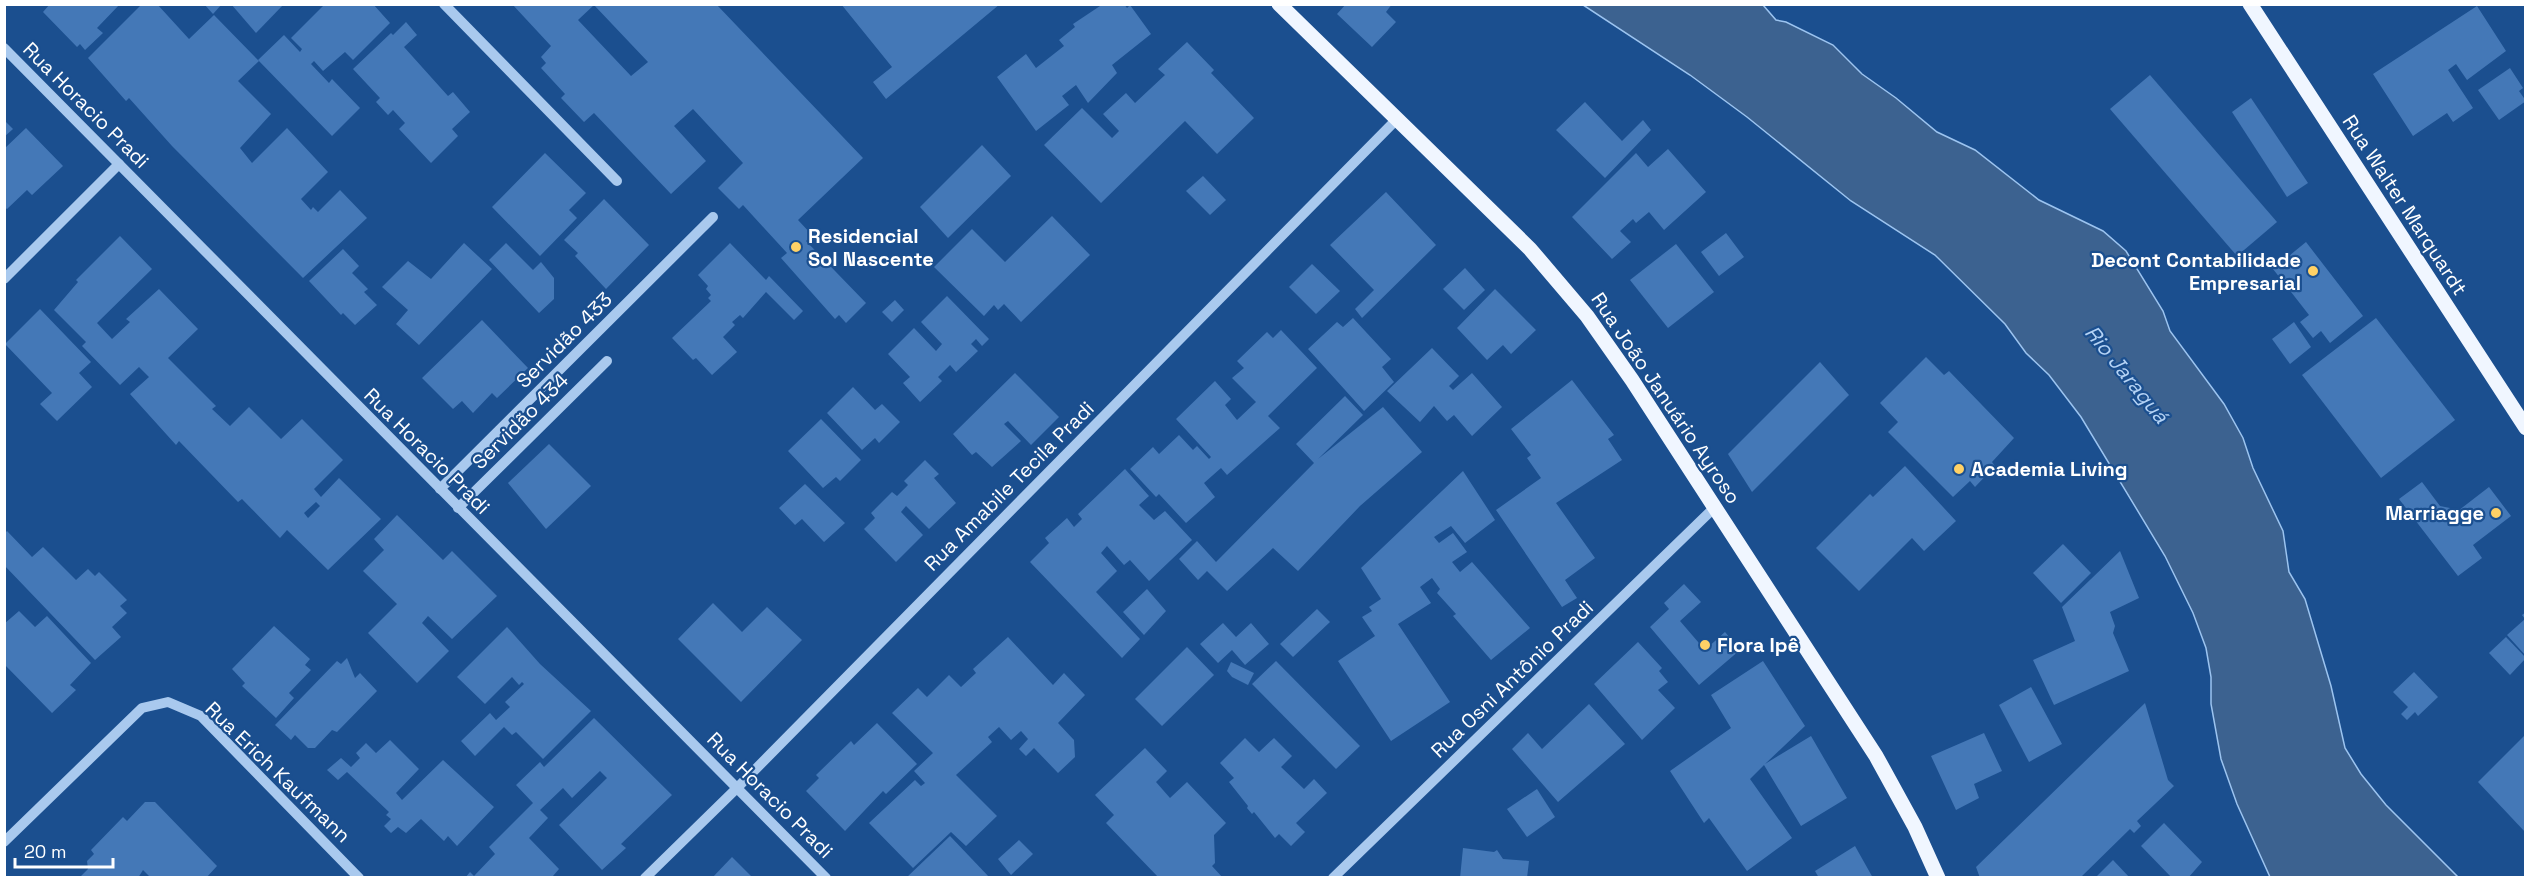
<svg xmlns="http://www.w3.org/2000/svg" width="2530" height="882" viewBox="0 0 2530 882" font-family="'Space Grotesk',sans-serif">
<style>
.water{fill:#3c6290;stroke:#9cc4f0;stroke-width:1.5}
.building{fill:#4478b7;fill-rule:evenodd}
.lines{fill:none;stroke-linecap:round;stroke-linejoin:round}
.minor{stroke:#a9c9ee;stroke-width:10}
.major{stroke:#f0f6ff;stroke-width:15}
.poi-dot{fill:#ffd166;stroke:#1b4f8f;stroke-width:2}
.labels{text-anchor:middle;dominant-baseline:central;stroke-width:4.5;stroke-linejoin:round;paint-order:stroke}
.street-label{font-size:20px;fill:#fff;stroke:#1b4f8f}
.poi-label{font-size:20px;font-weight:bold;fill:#fff;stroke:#1b4f8f;text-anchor:start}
.water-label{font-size:21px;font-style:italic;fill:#b5d3f5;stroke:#1b4f8f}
</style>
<rect width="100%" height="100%" fill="#1b4f8f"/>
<polygon class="water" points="1583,5 1763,5 1776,20 1786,22 1833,45 1862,74 1896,98 1937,132 1975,150 2039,200 2103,231 2126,251 2163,311 2170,331 2224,404 2243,438 2253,468 2283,531 2289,572 2305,599 2331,686 2345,748 2361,774 2386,805 2458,877 2270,877 2237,804 2221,759 2211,704 2211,677 2206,648 2193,613 2165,556 2081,417 2049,375 2026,353 2005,324 1935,255 1851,201 1747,117 1690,75"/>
<g class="building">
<polygon points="50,4 120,4 97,28 103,33 85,50 80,44 77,47 43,12"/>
<polygon points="142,4 157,4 189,39 214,15 259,61 238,81 271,114 240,148 252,163 287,128 328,172 301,199 311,210 313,207 318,212 340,190 367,218 303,278 172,146 129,98 126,101 88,58"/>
<polygon points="204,4 222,4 213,14"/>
<polygon points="231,4 284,4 256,33"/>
<polygon points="325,4 373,4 390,23 353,60 345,52 323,71 314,61 311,64 329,83 332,79 360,108 332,136 258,60 284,35 300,52 302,49 291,38"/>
<path d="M512,4H716L863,158L798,220L812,235L806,241L866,303L846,323L839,315L835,319L781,258L787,253L743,205L739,209L718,188L743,163L693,109L674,126L706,161L671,194L594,113L584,122L561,98L565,94L541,68L546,63L541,57L551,46ZM594,5L648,62L631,76L578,20Z"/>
<polygon points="841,4 1000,4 886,99 873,82 892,67"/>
<polygon points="1103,4 1124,4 1127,8 1130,5 1151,34 1112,65 1117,73 1088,103 1076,85 1062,96 1069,105 1036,131 997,77 1026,54 1036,68 1064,46 1059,40 1075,27 1073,24"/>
<polygon points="1346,4 1392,4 1386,12 1396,22 1372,47 1337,14"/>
<polygon points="2477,6 2506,51 2467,80 2456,64 2448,70 2473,108 2453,122 2447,113 2413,136 2373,74"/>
<polygon points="406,22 417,35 404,47 448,96 453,92 470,112 452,129 458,136 431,163 399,129 405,123 393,110 388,115 376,102 380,98 353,69 391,33 393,35"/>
<polygon points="1187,42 1214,70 1211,73 1254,118 1217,154 1185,121 1101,203 1044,145 1082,108 1112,138 1119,131 1103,114 1126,93 1135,103 1165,75 1158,69"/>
<polygon points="2510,68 2523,88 2519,91 2526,101 2499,120 2478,90"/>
<polygon points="2150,75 2277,222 2237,256 2110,109"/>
<polygon points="2251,98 2308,183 2287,197 2232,112"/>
<polygon points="1585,102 1622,141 1643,120 1651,130 1605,178 1556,130"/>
<polygon points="4,120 13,129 4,137"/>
<polygon points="26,128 63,166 32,195 27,190 7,209 4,207 4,149"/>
<polygon points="982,145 1011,176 948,238 920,207"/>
<polygon points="1668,149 1706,192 1664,230 1649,212 1636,223 1633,219 1620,231 1631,242 1612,259 1572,217 1636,153 1648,167"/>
<polygon points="545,153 586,193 569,210 577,218 540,256 492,207"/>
<polygon points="1203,176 1226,200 1210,215 1186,191"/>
<polygon points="1386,192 1436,245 1362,318 1355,309 1374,290 1330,245"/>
<polygon points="604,199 649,245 606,289 575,256 578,253 564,240"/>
<polygon points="1052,216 1090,255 1021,322 1004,304 998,310 994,305 984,316 934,267 972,229 1005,262"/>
<polygon points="1726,233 1744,257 1719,276 1701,252"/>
<path d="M120,236L152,269L97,323L112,339L130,322L126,319L159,289L198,329L168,358L216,406L212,409L230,426L249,407L281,439L302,419L343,460L314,489L321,497L339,478L381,519L328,570L287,530L280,538L242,499L238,502L179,441L176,445L130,394L149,377L139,367L120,385L82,346L86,342L54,310L78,282L76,280ZM316,502L320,506L308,518L304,513Z"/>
<polygon points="2306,242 2363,316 2330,343 2321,331 2313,338 2300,322 2309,315 2273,269"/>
<polygon points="464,243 492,269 419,345 396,324 408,310 382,287 408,261 431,279"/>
<polygon points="506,243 533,270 541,262 554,278 554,299 539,313 489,260"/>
<polygon points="730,243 766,280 769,276 803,311 794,320 766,292 743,318 740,315 732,322 735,325 723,337 737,352 712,375 696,358 693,360 672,338 711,301 708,298 711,295 706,289 708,286 698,275"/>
<polygon points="1676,244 1714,292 1668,328 1630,280"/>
<polygon points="343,249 359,266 352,273 368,289 364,292 377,305 355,325 343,313 341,315 309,281"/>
<polygon points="1312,264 1340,291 1316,314 1289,287"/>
<polygon points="1465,268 1485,290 1464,310 1443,289"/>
<polygon points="1495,289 1536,330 1511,354 1503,345 1487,360 1457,328"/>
<polygon points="947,296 989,339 982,346 976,339 971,344 978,351 956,372 950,365 938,377 942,381 920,402 903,383 910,377 888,354 914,328 936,351 942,344 921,322"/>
<polygon points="895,300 904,310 892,322 882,312"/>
<polygon points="40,309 91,362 79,373 92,387 57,421 40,404 52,393 5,344"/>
<polygon points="1353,318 1391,359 1382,367 1394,382 1364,411 1308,349 1337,322 1343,327"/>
<polygon points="2376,318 2455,420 2381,478 2302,375"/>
<polygon points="482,320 528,368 497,398 492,393 473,413 462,401 453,409 422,378"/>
<polygon points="2294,322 2311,347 2290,364 2272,339"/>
<polygon points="1281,330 1317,368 1268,416 1280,428 1227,475 1221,468 1204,483 1215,497 1186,523 1159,494 1156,497 1130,469 1153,447 1159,454 1179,435 1193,450 1197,446 1209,459 1211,457 1176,419 1215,381 1231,399 1225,405 1237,420 1256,402 1232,378 1244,368 1237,361 1267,332 1273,338"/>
<polygon points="1432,348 1459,376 1449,386 1453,390 1472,373 1502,407 1472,436 1454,415 1447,421 1434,406 1420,422 1387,391"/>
<polygon points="1926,357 1944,375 1949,371 2014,438 1992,462 1995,466 1975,487 1970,481 1953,497 1888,432 1898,422 1880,403"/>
<polygon points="1820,362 1849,395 1752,492 1728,454"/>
<polygon points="1015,373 1059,417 1031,445 1008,421 1004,424 1021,441 992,467 976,452 972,455 953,434"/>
<polygon points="1572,380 1614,435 1608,439 1622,460 1556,503 1595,558 1565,580 1577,598 1562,607 1496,510 1541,478 1527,458 1531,455 1511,429"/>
<polygon points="853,387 875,410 882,404 900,422 879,443 875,438 862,450 827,413"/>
<polygon points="1345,396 1363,415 1318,459 1383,407 1422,452 1360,506 1298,571 1273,548 1227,591 1207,571 1198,580 1179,559 1197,541 1216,562 1314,463 1296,444"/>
<polygon points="821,419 861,460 840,481 836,477 823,488 788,451"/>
<polygon points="549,444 591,486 546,529 508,483"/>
<polygon points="925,460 939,474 934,478 956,503 929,529 906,506 901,512 923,535 896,562 864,529 875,518 871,513 892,492 897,496 908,485 904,481"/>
<polygon points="1905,466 1956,521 1924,551 1912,538 1859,591 1816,548 1870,494 1873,497"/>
<polygon points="1125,469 1149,496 1139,505 1154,520 1165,511 1192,540 1149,581 1130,560 1124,565 1107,546 1101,553 1117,571 1096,592 1140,639 1122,658 1030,562 1049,543 1045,538 1067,518 1074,527 1082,519 1078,514"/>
<polygon points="1463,471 1495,520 1465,543 1451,526 1434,537 1439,543 1453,533 1467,552 1452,562 1460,572 1472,562 1530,628 1491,660 1453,616 1456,614 1437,593 1440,589 1432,578 1420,587 1431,603 1398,624 1450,702 1391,741 1338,661 1375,636 1362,617 1372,611 1369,607 1381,599 1361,568"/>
<polygon points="2422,482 2440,506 2450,508 2454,514 2489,487 2511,516 2473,545 2482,558 2458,576 2399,499"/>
<polygon points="805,484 845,523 824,542 802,519 795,525 779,508"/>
<polygon points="397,515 443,560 452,551 497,596 452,639 428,616 422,623 449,651 417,683 368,633 397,604 363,571 384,550 374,539"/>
<polygon points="7,531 32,557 43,547 76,580 88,569 95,576 99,572 127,600 120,606 127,613 112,627 121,637 95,660 4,565 4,534"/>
<polygon points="2063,544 2091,573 2061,603 2033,573"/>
<polygon points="2120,551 2139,598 2110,612 2115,626 2113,633 2129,671 2054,705 2033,660 2075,641 2062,607"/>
<polygon points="1684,584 1701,602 1680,621 1705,650 1725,632 1740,650 1699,685 1650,627 1669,609 1664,603"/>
<polygon points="1147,589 1166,611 1144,635 1123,612"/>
<polygon points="713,603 742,632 767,607 802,640 741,702 678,639"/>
<polygon points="1317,609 1330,622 1293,657 1280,644"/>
<polygon points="19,611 35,627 47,616 91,663 70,685 76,690 52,713 4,664 4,624"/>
<polygon points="2526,612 2526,656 2507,635 2525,619 2522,615"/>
<polygon points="1223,623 1236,637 1251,623 1269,644 1245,665 1232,650 1218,663 1200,644"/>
<polygon points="274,626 310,659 305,665 311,670 289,693 294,698 276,718 242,686 245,683 232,669"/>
<polygon points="507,627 540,664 591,711 543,759 516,732 512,735 504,727 475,756 461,741 490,713 496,720 510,707 505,702 524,684 522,682 519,685 512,677 485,704 457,677"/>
<polygon points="1008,637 1053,685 1064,673 1085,695 1058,723 1074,740 1075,757 1058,773 1034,748 1026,756 1019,749 1028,739 1021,731 1011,740 999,727 988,737 992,742 956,775 997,816 966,846 951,832 913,868 869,823 915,780 921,786 925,783 914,771 933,753 892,713 918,688 927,697 949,675 961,687 976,673 973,669"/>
<polygon points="2506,637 2526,658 2510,675 2489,653"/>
<polygon points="1638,642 1662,668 1659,671 1668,682 1658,690 1675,708 1642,740 1594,684"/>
<polygon points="1187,647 1214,675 1162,726 1135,699"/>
<polygon points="347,658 355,678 360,673 377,691 337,732 332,730 315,748 308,748 295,735 291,740 275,725 337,661 341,664"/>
<polygon points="1276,661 1360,746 1336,769 1252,684"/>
<polygon points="1763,661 1805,726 1765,764 1811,736 1847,798 1801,826 1764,765 1750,779 1792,838 1747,871 1709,818 1704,823 1670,771 1731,728 1711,695"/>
<polygon points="1231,662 1254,673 1248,685 1232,677 1227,671"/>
<polygon points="2414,672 2438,697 2418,716 2415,712 2407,720 2401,714 2408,707 2393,692"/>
<polygon points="2031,687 2062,744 2029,762 1999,705"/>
<polygon points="2145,703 2168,780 2174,786 2137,821 2141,826 2134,833 2130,829 2080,878 1980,878 1976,867"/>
<polygon points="1589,704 1625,744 1558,802 1512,749 1528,733 1542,749"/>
<polygon points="594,718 672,795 621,844 626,848 602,870 559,825 607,778 600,771 572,798 563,788 540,810 548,818 529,838 559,869 553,876 555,878 465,878 470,872 474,876 495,854 489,847 533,803 516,785 540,762 544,767"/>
<polygon points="877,723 917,764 886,794 883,791 845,831 806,791 819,778 816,775 851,741 854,745"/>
<polygon points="1984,733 2002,771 1974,784 1979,798 1956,810 1931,756"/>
<polygon points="2526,734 2526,833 2478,782"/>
<polygon points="1245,738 1259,752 1274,738 1292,756 1281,767 1304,789 1314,779 1327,793 1296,823 1305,832 1291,846 1279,834 1275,838 1254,812 1252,814 1247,808 1248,806 1229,782 1234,778 1220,763"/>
<polygon points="390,740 419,769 396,793 402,800 443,760 494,807 457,846 448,836 444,841 421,819 406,833 398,827 391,833 384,826 391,819 386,815 389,812 347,772 338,780 327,770 341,758 351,767 360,758 356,753 366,743 376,753"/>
<polygon points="1145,748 1167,771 1156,782 1170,798 1187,782 1226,823 1214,835 1215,863 1212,866 1223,878 1159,878 1106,823 1114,815 1095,795"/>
<polygon points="1537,789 1555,817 1527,837 1507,809"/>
<polygon points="145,802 155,802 217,866 206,878 151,878 143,870 138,878 79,878 88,869 87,861 94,854 91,850 123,817 127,821"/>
<polygon points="2164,823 2202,862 2188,878 2172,878 2141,846"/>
<polygon points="950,836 990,878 906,878"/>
<polygon points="1019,840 1033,854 1011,875 998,859"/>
<polygon points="1855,846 1873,878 1819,878 1815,871"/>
<polygon points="1463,848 1494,852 1497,850 1503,859 1529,861 1527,878 1460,878"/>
<polygon points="732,857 753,878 712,878"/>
<polygon points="2113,860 2130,878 2095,878"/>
</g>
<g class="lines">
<g class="minor">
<polyline points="444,4 617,181"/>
<polyline points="4,48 826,878"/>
<polyline points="4,279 119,164"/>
<polyline points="440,489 713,217"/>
<polyline points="458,508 607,361"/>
<polyline points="4,842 142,708 168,702 201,716 359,878"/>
<polyline points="645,878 737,788 1397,119"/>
<polyline points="1333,878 1715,507"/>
</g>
<g class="major">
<polyline points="1279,4 1530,249 1587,316 1632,380 1876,756 1915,827 1938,878"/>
<polyline points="2250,4 2526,428"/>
</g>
</g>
<g class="poi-dot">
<circle cx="796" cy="247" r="6"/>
<circle cx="2313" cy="271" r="6"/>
<circle cx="1959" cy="469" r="6"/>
<circle cx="2496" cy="513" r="6"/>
<circle cx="1705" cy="645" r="6"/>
</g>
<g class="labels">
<g class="street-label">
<text transform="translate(86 105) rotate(45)">Rua Horacio Pradi</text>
<text transform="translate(2405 205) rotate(57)">Rua Walter Marquardt</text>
<text transform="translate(564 340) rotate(-45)">Servidão 433</text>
<text transform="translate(1666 398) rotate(56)">Rua João Januário Ayroso</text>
<text transform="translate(520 421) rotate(-45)">Servidão 434</text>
<text transform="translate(427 451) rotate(45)">Rua Horacio Pradi</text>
<text transform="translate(1009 486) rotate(-45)">Rua Amabile Tecila Pradi</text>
<text transform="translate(1512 679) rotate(-44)">Rua Osni Antônio Pradi</text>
<text transform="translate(278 772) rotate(44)">Rua Erich Kaufmann</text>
<text transform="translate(770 795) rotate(45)">Rua Horacio Pradi</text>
</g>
<g class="poi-label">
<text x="808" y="236">Residencial<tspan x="808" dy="23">Sol Nascente</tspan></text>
<text x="2301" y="260" text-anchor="end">Decont Contabilidade<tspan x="2301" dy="23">Empresarial</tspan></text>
<text x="1971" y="469">Academia Living</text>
<text x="2484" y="513" text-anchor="end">Marriagge</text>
<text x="1717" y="645">Flora Ipê</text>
</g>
<g class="water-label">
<text transform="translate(2127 374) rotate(51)">Rio Jaraguá</text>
</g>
</g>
<rect width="2530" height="882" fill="none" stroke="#ffffff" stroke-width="12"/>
<path d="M15 858v9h98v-9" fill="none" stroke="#ffffff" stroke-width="3"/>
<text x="24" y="858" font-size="18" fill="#ffffff" stroke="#1b4f8f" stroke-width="4.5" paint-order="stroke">20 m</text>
</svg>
